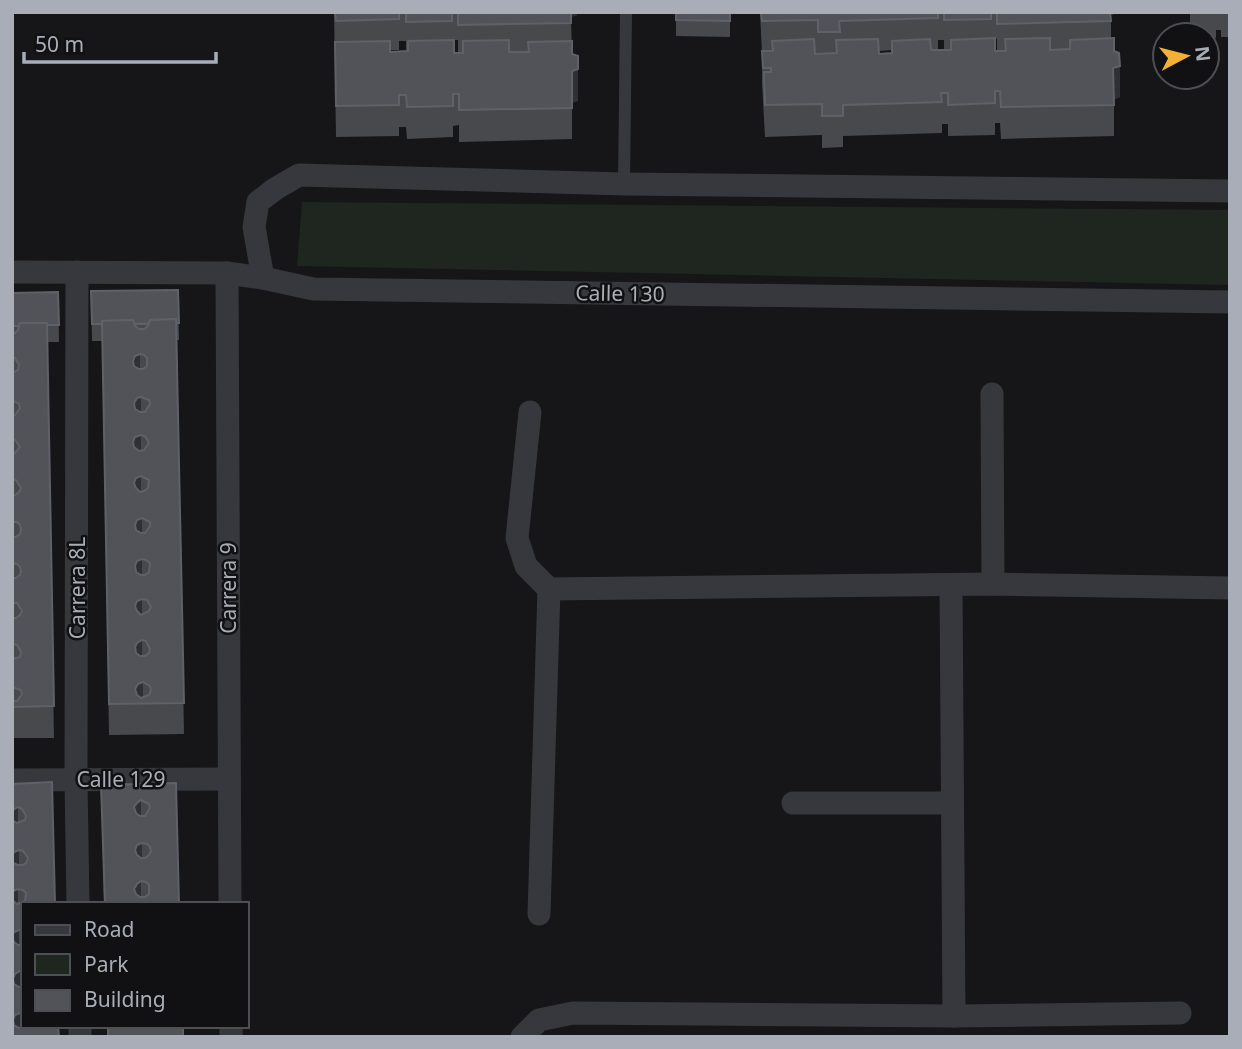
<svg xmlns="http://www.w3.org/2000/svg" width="1242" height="1049" viewBox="0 0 1242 1049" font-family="'Noto Sans',sans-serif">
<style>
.green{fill:#1e261f}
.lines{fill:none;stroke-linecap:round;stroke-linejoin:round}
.service{stroke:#37383d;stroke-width:12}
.minor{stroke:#37383d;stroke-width:23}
.wall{fill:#47494d;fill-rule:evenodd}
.shaded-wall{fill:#2f3033}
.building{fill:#525359;stroke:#5f6168;stroke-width:2;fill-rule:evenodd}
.labels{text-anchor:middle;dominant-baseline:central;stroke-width:5;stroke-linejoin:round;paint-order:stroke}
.street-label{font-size:21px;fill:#a8adb8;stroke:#111113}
</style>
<rect width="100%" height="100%" fill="#161618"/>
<polygon class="green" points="302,202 1230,210 1230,285 297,266"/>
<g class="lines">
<polyline class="service" points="624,184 626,12"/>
<g class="minor">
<polyline points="12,272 227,273 263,278 313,289 1230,302"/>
<polyline points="77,272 76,780 78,904"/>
<polyline points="227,273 230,904"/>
<polyline points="263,278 254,227 258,202 275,189 299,175 624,184 1230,191"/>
<polyline points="992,394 993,584"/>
<polyline points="530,412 517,538 526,566 549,589 993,584 1230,588"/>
<polyline points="12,780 229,779"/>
<polyline points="793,803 952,803"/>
<polyline points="539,914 549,589"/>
<polyline points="954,1016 1180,1013"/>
<polyline points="80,1026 80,1037"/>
<polyline points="231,1026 231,1037"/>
<polyline points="522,1037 539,1020 573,1013 954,1016 951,586"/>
</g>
</g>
<g class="wall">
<path d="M334,12H577V15L571,17L572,54L578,101L572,102V139L459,142V125L453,126V137L407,139L406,127H399V136L336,137ZM452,40H458V53H454ZM399,41H406V51L390,52V50H399Z"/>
<polygon points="676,12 730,12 730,37 676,36"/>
<path d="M760,12H1117V13L1111,15V38L1114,51L1120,97L1114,99V136L1001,139L1000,123H995V135L948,136V124H942V133L843,136V147L822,148V135L765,137L762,83V53ZM995,38L997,39V51H995ZM938,40H944V50H931V49H938ZM892,50V53L879,54V51Z"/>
<polygon points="1190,12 1230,12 1230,37 1221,37 1221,30 1216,30 1216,38 1207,39 1207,35 1200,35 1200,28 1190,29"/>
<polygon points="178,290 179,340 177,340 184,734 109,735 102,341 92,341 91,291"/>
<polygon points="58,292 59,342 47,342 54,738 12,738 12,293"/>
<polygon points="52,782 55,904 23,904 23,1026 58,1026 12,1037 12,784"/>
<polygon points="176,783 179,904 104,904 101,785"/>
</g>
<g class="shaded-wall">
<polygon points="571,12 577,12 577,15 571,17"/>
<polygon points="1120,66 1120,97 1113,100 1113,68"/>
<polygon points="578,69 578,101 572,103 572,71"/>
<polygon points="140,354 140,385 133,361 135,356"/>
<polygon points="141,397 141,428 134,403 137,398"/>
<polygon points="141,435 141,467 133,442 135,437"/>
<polygon points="141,476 141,507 134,483 136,478"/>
<polygon points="142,518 142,549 135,525 137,520"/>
<polygon points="142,559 142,590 135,566 137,561"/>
<polygon points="142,599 142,630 135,606 137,601"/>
<polygon points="12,603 13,603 13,634 12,635"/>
<polygon points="151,630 151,638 149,643 147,644 146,641 142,640 142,672 137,674 136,676 135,670 135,647 137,643 141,641 141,637 149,634"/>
<polygon points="12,682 13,686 13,707 12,707"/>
<polygon points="143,682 143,703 135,704 135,689 138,684"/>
<polygon points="141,800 141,832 134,807 137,803"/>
<polygon points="18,807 18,839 12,843 12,812 13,810"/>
<polygon points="142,843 142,874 135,850 137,845"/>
<polygon points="19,850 19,881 12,888 12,856 14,852"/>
<polygon points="141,881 141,904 134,904 134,889 137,884"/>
<polygon points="18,889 18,920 12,924 12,893 13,891"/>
<polygon points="19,930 19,961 12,936 14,932"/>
<polygon points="20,971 20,1003 13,979 15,974"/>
<polygon points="20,1013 20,1037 13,1037 13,1020 15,1015"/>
</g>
<g class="building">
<polygon points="335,12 399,12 399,19 336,21"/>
<polygon points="406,12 452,12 452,21 406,22"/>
<polygon points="458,12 571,12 571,23 458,25"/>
<polygon points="676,12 730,12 730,21 676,20"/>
<polygon points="761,12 938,12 938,18 839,21 840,32 818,32 818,20 762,21"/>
<polygon points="944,12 991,12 991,19 944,20"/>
<polygon points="997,12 1110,12 1111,21 997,24"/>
<polygon points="995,38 995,51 1006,51 1005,39 1050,38 1050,50 1070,49 1070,40 1114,38 1114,51 1119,53 1120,66 1113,68 1114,105 1001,107 1000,91 995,91 995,103 948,105 948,93 941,93 942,102 843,105 843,116 822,116 822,104 765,105 764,72 771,72 771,68 763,68 762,51 773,51 772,41 814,39 815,54 837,53 836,40 878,39 879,54 892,53 892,41 930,39 931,50 951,50 951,40"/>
<polygon points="454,40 454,53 463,53 463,41 509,40 509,52 529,52 528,42 572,41 572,54 578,56 578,69 572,71 572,108 459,110 459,94 453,94 453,106 407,107 406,95 399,95 399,105 336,106 335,42 390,41 390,52 408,51 408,41"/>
<polygon points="178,290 179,323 176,323 176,319 150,320 148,324 134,324 133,320 102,321 102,324 92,324 91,291"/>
<polygon points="58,292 59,325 47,325 47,323 20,323 19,326 12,326 12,293"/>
<path d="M176,319L184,703L109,704L102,321L133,320L135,326L139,329H144L148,326L150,320ZM140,354L144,355L147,358V366L143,369H139L134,366L133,361L135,356ZM141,397L149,400L150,404L145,412H140L135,409L134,403L137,398ZM141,435L145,436L149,443L144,450L139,451L134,447L133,442L135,437ZM141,476L149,480L148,488L144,491L140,492L136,488L134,483L136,478ZM142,518L150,522V526L145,533H141L136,530L135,525L137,520ZM142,559L146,560L150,563L149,572L145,575H141L136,572L135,566L137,561ZM142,599L147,600L151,607L149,611L141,615L137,611L135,606L137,601ZM142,640L146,641L150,649L149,653L145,656H140L136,653L135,647L137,643ZM143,682L150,686L151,690L149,695L141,698L137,695L135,689L138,684Z"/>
<polygon points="20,323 47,323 54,706 12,707 12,701 17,701 22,694 21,690 12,687 12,659 20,657 21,652 17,645 12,644 12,618 16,618 20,615 22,611 17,603 12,603 12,578 16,578 20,575 21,571 20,567 17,564 12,563 12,537 16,537 20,534 21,529 20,525 17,522 12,522 12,495 15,495 19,492 21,488 16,480 12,479 12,454 14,454 20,447 15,440 12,439 12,416 15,415 20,408 19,404 12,400 12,373 18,370 19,365 15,358 12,358 12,333 15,333 18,330"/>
<polygon points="52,782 55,904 23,904 23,930 19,930 14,932 12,936 12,900 17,904 25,901 26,893 23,890 18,889 13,891 12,893 12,859 13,863 18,865 23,865 26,863 28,858 23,851 19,850 14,852 12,856 12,820 17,823 25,820 26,816 22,809 18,807 13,810 12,812 12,784"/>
<path d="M176,783L179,904H105L101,785ZM141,800L149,804L150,808L145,816H140L136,813L134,807L137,803ZM142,843L147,844L150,847L151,851L149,855L145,858H141L137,855L135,850L137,845ZM141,881L146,882L149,885V894L145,897H140L136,894L134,889L137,884Z"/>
<polygon points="12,937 14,942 18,945 23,945 23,972 20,971 15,974 13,979 14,984 19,987 23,986 23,1014 20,1013 15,1015 13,1020 14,1025 19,1028 23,1028 26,1026 58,1026 59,1037 12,1037"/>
<rect x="108" y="1026" width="75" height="11"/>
</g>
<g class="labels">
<g class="street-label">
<text transform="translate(620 293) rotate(1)">Calle 130</text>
<text transform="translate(77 588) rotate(-90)">Carrera 8L</text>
<text transform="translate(228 588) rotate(-90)">Carrera 9</text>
<text x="121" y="779">Calle 129</text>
</g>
</g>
<rect width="1242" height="1049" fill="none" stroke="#a8adb8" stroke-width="28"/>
<rect x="21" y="902" width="228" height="126" fill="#111113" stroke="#4d4f55" stroke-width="2"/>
<rect x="35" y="925" width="35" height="10" fill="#37383d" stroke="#4d4f55" stroke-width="2"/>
<text x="84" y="937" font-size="21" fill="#a8adb8">Road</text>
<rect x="35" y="954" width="35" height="21" fill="#1e261f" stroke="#4d4f55" stroke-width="2"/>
<text x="84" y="972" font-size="21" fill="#a8adb8">Park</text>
<rect x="35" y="990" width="35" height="21" fill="#525359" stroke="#4d4f55" stroke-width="2"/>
<text x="84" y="1007" font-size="21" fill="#a8adb8">Building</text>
<g transform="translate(1186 56) rotate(83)"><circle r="33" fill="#111113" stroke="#4d4f55" stroke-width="2"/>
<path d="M0-5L12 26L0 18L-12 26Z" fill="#f2b134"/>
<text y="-10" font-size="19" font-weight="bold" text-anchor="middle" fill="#a8adb8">N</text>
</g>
<path d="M24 52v10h192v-10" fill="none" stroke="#a8adb8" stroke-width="3.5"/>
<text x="35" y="52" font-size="21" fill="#a8adb8" stroke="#111113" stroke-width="5" paint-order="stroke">50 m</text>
</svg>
